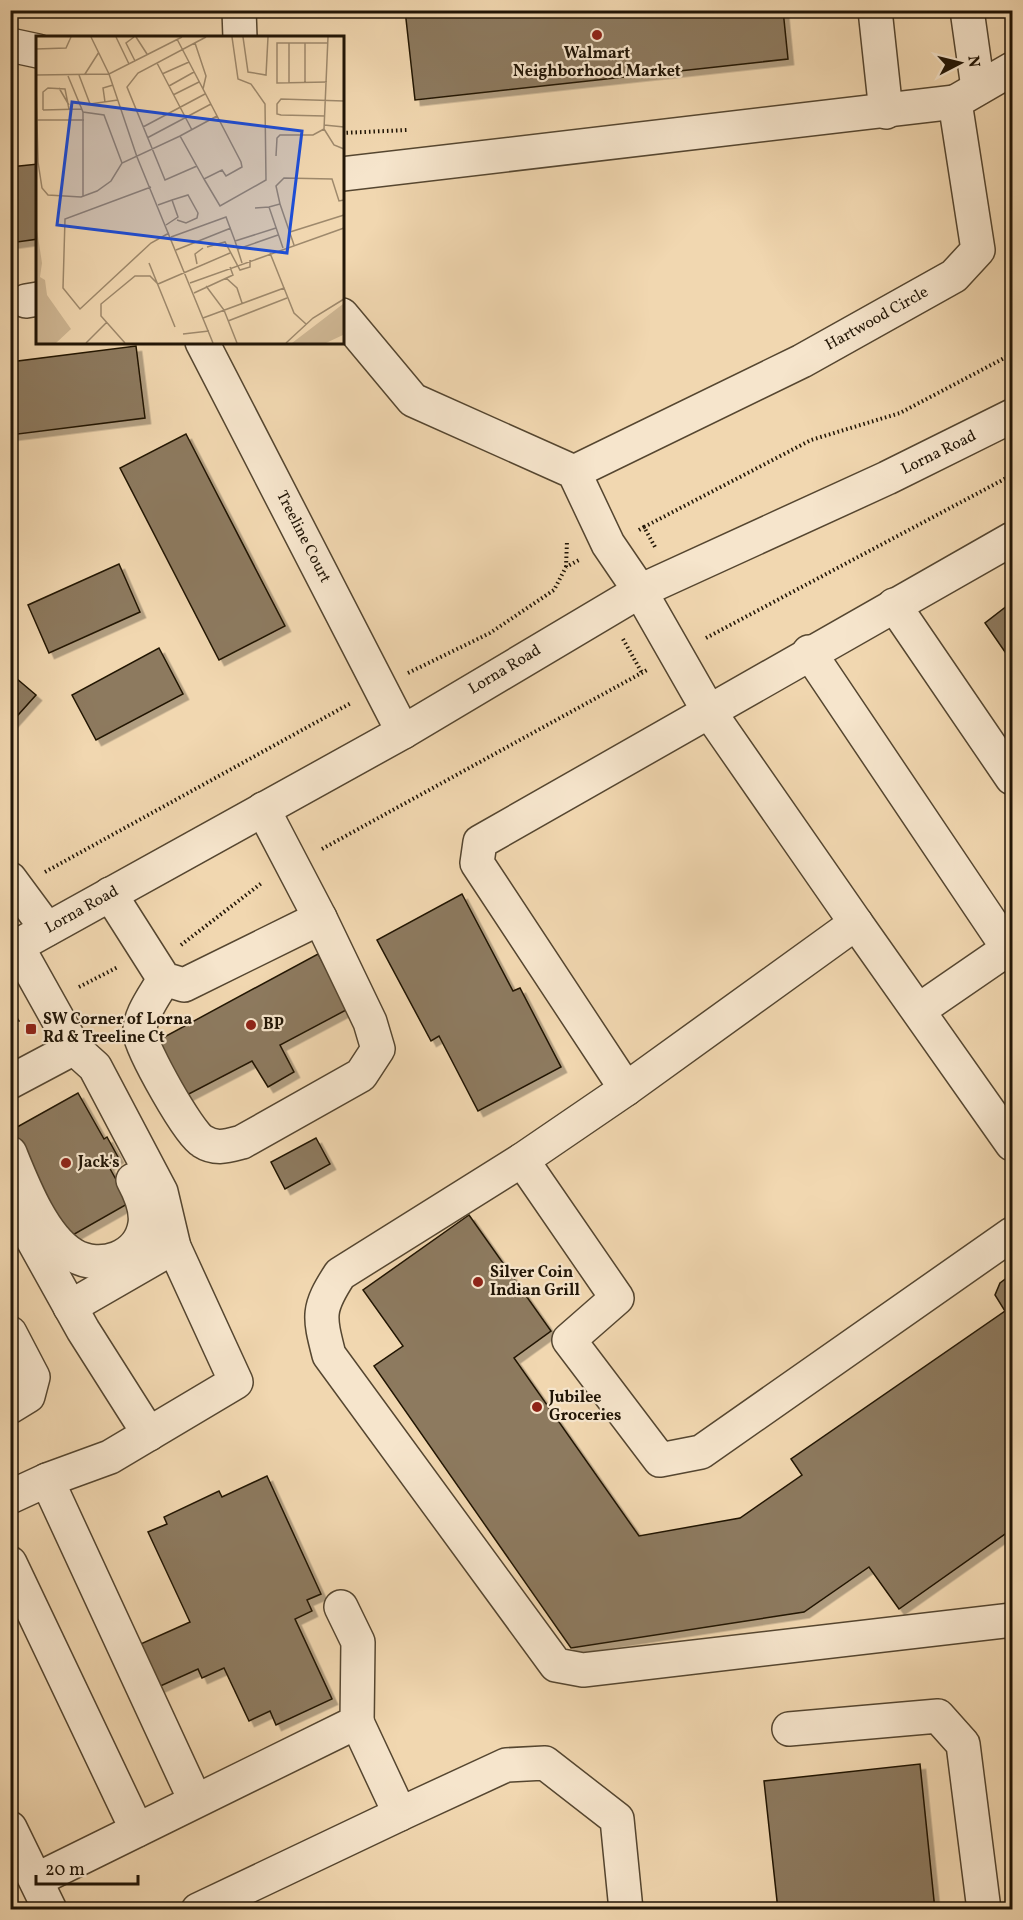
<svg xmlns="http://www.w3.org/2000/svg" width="1023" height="1920" viewBox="0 0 1023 1920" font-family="Vollkorn,serif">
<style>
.building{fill:#8d7a5e;stroke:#211506;stroke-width:1.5;filter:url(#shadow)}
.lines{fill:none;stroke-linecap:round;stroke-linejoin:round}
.minor-casing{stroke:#554630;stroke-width:36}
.path{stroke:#211506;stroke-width:4;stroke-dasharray:1.5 3;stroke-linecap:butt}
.minor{stroke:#f6e5cc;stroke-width:33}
.poi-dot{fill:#8f2418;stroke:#f6e5cc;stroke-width:2}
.labels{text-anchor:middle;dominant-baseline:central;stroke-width:4.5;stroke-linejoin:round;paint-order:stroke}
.poi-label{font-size:16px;font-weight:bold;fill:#211506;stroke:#f6e5cc;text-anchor:start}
.street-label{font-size:16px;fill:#211506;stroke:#f6e5cc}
.inset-road{fill:none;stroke:#9e896c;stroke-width:1.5}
.view{fill:#1d4ed8;fill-opacity:0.15;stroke:#1d4ed8;stroke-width:3}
.inset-edge{fill:none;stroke:#211506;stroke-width:3}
</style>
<defs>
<filter id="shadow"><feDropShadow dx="5.5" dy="5.5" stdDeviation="0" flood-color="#0004"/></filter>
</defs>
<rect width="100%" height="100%" fill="#f1d7b0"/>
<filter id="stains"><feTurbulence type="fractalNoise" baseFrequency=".00333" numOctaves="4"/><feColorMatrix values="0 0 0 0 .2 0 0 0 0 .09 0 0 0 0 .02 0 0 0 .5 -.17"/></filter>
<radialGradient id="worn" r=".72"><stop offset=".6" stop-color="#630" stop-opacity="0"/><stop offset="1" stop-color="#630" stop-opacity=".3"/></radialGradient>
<g class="building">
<polygon points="405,10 783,10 788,59 415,100"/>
<polygon points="38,164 38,239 10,243 10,167"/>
<polygon points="136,346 145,418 10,435 10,362"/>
<polygon points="186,434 285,626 219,660 120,468"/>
<polygon points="119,564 140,612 49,653 28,605"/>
<polygon points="1012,602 1012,662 985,623"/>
<polygon points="159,648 183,694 96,740 72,695"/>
<polygon points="10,673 36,695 10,724"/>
<polygon points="462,894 513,991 520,988 561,1067 478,1111 439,1036 431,1041 377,940"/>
<polygon points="318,954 348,1009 280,1045 294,1072 268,1087 252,1061 185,1096 155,1042"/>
<polygon points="78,1093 104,1139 107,1137 118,1157 108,1165 129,1203 71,1236 60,1218 54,1221 10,1144 10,1131"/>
<polygon points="316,1138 330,1164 285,1189 271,1162"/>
<polygon points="469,1215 551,1331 514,1358 639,1536 740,1518 802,1475 791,1459 1005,1311 995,1295 1000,1283 1012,1274 1012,1529 899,1609 869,1567 804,1612 571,1648 374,1366 403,1346 363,1290"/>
<polygon points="267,1476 321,1594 307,1600 312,1611 295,1619 332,1699 276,1725 270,1711 249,1721 224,1668 202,1678 198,1669 156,1688 136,1646 190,1622 148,1532 167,1524 164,1517 219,1491 222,1497"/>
<polygon points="1008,1716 1012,1716 1012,1753"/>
<polygon points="920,1764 935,1910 778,1910 764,1781"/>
</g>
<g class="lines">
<g class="minor-casing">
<g id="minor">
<polyline points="239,10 240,38"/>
<polyline points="875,10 886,112"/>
<polyline points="967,10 978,88"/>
<polyline points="10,45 38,51"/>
<polyline points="342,174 955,102"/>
<polyline points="26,301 38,299"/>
<polyline points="342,315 413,400 574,472 608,544 640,591 708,710 856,923 626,1089 522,1160 617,1298 569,1340 660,1460 701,1452 1012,1234"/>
<polyline points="202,342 403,732"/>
<polyline points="574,472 802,361 954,276 978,250 955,102 1012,69"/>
<polyline points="894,605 1012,778"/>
<polyline points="809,652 1012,954"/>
<polyline points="10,879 47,929"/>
<polyline points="110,894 164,979 184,985 320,918 263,809"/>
<polyline points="856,923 1012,1144"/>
<polyline points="17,946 74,1048 95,1067 161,1192 174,1247 236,1382 110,1457 47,1480"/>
<polyline points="10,950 403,732 640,591 887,478 1012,416"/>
<path d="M164,979C156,994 138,1016 140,1034C142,1050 189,1134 202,1141C216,1150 227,1146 242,1142L361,1075L378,1049L370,1022L320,918"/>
<polyline points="919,1010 1012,946"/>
<polyline points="10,1082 74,1048"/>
<polyline points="626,1089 477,863 480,842 1012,539"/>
<path d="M10,1153C23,1185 43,1237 73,1255C100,1271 140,1258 145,1224C147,1209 140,1193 133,1180"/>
<path d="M522,1160L340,1274C317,1309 319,1316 329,1355L556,1665L583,1670L1012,1620"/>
<polyline points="24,1224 83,1330 149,1434"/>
<polyline points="70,1307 174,1247"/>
<polyline points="10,1333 33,1377 28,1396 10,1407"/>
<polyline points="10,1497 47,1480 195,1800"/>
<polyline points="10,1563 137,1830"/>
<polyline points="357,1722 400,1814 506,1765 545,1763 617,1819 626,1910"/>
<polyline points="789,1729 938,1716 963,1744 984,1910"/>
<polyline points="10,1828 50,1910"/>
<polyline points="36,1880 357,1722 358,1642 341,1607"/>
<polyline points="198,1910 400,1814"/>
</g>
</g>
<g class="path">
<polyline points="342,133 407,130"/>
<polyline points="644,527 811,440 900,413 1012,354"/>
<polyline points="639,530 644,527 655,547"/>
<polyline points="566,567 567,541"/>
<polyline points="706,638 1012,475"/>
<polyline points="623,639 642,673"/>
<polyline points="408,673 490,633 554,590 566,567 579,560"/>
<polyline points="322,849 647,670"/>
<polyline points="45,872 351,703"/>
<polyline points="181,945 263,882"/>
<polyline points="79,987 118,967"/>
<polyline points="10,1025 20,1019"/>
</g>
<use href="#minor" class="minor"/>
</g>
<g class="poi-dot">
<circle cx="597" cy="35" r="6"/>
<circle cx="251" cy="1025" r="6"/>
<rect x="25" y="1023" width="12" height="12" rx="3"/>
<circle cx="66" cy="1163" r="6"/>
<circle cx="478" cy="1282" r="6"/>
<circle cx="537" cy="1407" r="6"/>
</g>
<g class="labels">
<g class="poi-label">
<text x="597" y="54" text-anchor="middle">Walmart<tspan x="597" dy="18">Neighborhood Market</tspan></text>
<text x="43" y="1020">SW Corner of Lorna<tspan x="43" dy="18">Rd &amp; Treeline Ct</tspan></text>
<text x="263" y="1025">BP</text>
<text x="78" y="1163">Jack's</text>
<text x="490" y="1273">Silver Coin<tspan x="490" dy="18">Indian Grill</tspan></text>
<text x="549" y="1398">Jubilee<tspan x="549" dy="18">Groceries</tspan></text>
</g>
<g class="street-label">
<text transform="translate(877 319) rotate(-29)">Hartwood Circle</text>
<text transform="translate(939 453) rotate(-26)">Lorna Road</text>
<text transform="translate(303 537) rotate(63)">Treeline Court</text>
<text transform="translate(505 670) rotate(-31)">Lorna Road</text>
<text transform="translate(82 910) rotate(-29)">Lorna Road</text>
</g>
</g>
<g transform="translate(36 36)">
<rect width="308" height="308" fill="#f1d7b0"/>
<path d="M0,187L6,227L4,241L9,244L11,259L35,293L20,307H0ZM307,268V299L290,307H256Z" fill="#ceb693"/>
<path class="inset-road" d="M55,1L73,38L101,121L177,307M80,1L93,28M98,1L90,7L99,25M100,1L111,18M207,1L212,36L230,39L232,1M159,7L170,40L167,53M253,7V47M269,7V46M0,13L30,12L35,1M121,27L156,94M49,38L63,16M126,38L153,26M0,39L73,38L146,1M43,39L54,68L82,64M32,40L47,76L68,79L86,127M291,46L241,47V7H292M0,48L2,126L6,152L12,159L45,161L61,155L75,145L86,127L144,100L168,143L186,134L190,140L206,131L205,126L141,3M133,50L158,36M23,52L33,69M137,59L163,46M69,66L67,52L77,49M7,74V56L12,52L29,53L33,73M7,74L46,73M289,80L245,79L241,78V68L245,63L308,65M1,84H48M288,89L308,91M107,91L169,58M288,93L292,1M288,93L298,109L308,113M144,100L181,80M111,102L175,68M240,120L241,102L244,99H277L288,93M161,130L129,144L91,51L102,37L170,1M168,143L184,170L230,144L229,68L215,48L202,43L196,1M115,151L29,183L27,252L44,273L115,207L133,197M47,160V76M136,164L152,159L162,177L161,182L150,187L141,184M244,168L258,209M122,169L136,164L142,181L130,189M233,171L244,168L240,150L248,142L296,143L303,165L308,164M219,172L233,171L247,212M254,196L308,179M135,201L190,181L199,205M171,211L189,206L204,234L214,231V224M202,213L242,199M140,214L195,192M113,227L139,291M206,227L199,205L240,192M161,228L159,218L167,212M190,242L201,252L206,267M154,247L308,192M170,250L188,274L201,307M248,252L258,277L270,288M158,257L197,239L194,231M167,282L248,252L234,217M192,285L251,262M147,298L173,295M50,307L71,286M89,307L65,280V268L99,240H114L122,248L194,217M250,307L277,282L308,263"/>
<path class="view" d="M36,66L266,95L251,217L21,189Z"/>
<rect width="308" height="308" class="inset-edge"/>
</g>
<rect width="1023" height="1920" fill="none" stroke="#f1d7b0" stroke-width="36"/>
<rect x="12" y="12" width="999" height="1896" fill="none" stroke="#211506" stroke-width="3"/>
<rect x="18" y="18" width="987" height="1884" fill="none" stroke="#211506" stroke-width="1.5"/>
<g transform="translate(960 63) rotate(83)" stroke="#f6e5cc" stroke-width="4.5" paint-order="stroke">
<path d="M0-4.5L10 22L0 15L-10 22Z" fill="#211506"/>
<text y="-9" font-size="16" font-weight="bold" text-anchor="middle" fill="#211506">N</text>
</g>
<path d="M36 1875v9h102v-9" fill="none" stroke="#211506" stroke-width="3"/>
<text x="45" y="1875" font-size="18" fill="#211506" stroke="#f6e5cc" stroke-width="4.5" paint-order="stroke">20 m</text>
<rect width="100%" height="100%" filter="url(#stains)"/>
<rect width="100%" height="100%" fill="url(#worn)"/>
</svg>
